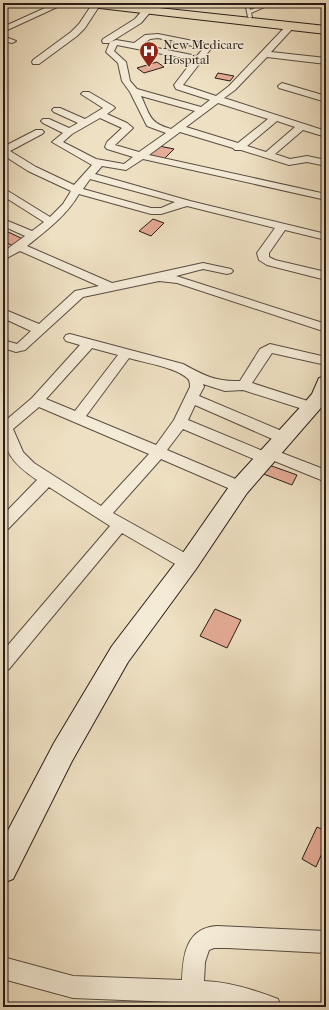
<svg xmlns="http://www.w3.org/2000/svg" width="329" height="1010" viewBox="0 0 329 1010" font-family="'IM FELL French Canon',serif">
<style>
.building{fill:#e5ab95;stroke:#291c18}
.lines{fill:none;stroke-linecap:round;stroke-linejoin:round}
.lane-casing{stroke:#5a4d42;stroke-width:2}
.street-casing{stroke:#5a4d42;stroke-width:2}
.secondary-casing{stroke:#291c18;stroke-width:2}
.primary-casing{stroke:#291c18;stroke-width:2}
.lane{fill:#f4ebd7;fill-rule:evenodd}
.street{fill:#f4ebd7;fill-rule:evenodd}
.secondary{fill:#f4ebd7;fill-rule:evenodd}
.primary{fill:#eee0c2;fill-rule:evenodd}
.labels{text-anchor:middle;dominant-baseline:central;stroke-width:3;stroke-linejoin:round;paint-order:stroke}
.far-poi-label{font-size:13px;fill:#291c18;stroke:#f4ebd7;text-anchor:start}
</style>
<rect width="100%" height="100%" fill="#eee0c2"/>
<filter id="stains"><feTurbulence type="fractalNoise" baseFrequency=".005" numOctaves="4"/><feColorMatrix values="0 0 0 0 .2 0 0 0 0 .09 0 0 0 0 .02 0 0 0 .5 -.17"/></filter>
<radialGradient id="worn" r=".72"><stop offset=".6" stop-color="#630" stop-opacity="0"/><stop offset="1" stop-color="#630" stop-opacity=".3"/></radialGradient>
<g class="building">
<polygon points="157,62 164,67 144,73 137,68"/>
<polygon points="218,73 234,76 230,81 215,78"/>
<polygon points="159,146 174,149 164,159 149,156"/>
<polygon points="153,219 164,223 151,236 139,231"/>
<polygon points="6,231 23,239 13,246 3,241 3,233"/>
<polygon points="266,464 297,475 292,485 261,473"/>
<polygon points="215,609 241,620 227,648 200,636"/>
<polygon points="317,827 326,831 326,844 316,867 302,859"/>
</g>
<g class="lines">
<g class="lane-casing">
<polygon id="lane" points="245,3 249,3 250,10 268,3 273,3 251,13 252,17 250,18 248,17"/>
</g>
<g class="street-casing">
<g id="street">
<polygon points="6,3 16,3 3,9 3,4"/>
<polygon points="56,3 66,3 3,32 3,27"/>
<polygon points="93,3 97,3 100,5 85,28 77,36 39,64 33,64 32,62 33,60 71,32 79,24"/>
<polygon points="156,3 167,3 152,10 141,23 109,43 103,43 102,41 103,39 135,19 146,6"/>
<path d="M287,25H293L294,27L271,52L326,58V64L267,57L235,90L224,98L326,131V137L303,130L275,154L290,159L307,156L326,160V166L307,162L289,165L241,150H235L233,148L180,132L149,155L326,194V200L143,159L126,170L102,166L95,174L190,201L326,234V240L285,230L269,253V257L275,260L326,272V280L267,265L259,260L257,253L275,228L187,206L161,214H151L79,194C66,216 47,230 27,246L112,283L203,263L231,269L233,271L231,273L227,274L203,269L176,276L326,324V332L177,283L159,281L83,297L25,350L16,352L3,348V340L17,344L31,331L3,318V309L39,324L75,291L99,286L20,251L3,260V252L25,236L3,226V219L32,231L44,222L3,196V188L50,217L63,204L71,191L28,171L3,155V147L36,130H42L44,132L42,134L10,151L36,167L74,185L92,165L52,142L63,133L43,123L41,121L43,119H49L69,128L78,123L54,112L52,110L54,108H60L85,119L103,108L81,94L83,92H89L113,106L115,108L107,114L127,123L133,128L115,145L139,152L166,133L147,126L130,92L122,81L118,63L106,52L110,42L116,40L134,43L145,35L158,34L208,44L210,50L183,85L216,96L229,86ZM158,38L201,48L202,50L197,56L142,45L150,39ZM117,45L193,60L174,85L176,89L210,100L201,107L137,89L130,81L126,62L114,51ZM141,96L195,111L171,129C149,123 150,115 141,96ZM218,103L268,119L238,143L186,127ZM100,118L122,128L107,142L105,147L107,149L133,157L124,164L96,159L63,142L72,134ZM277,121L295,127L266,152L247,146ZM90,179L175,202L161,208H151L83,189Z"/>
<polygon points="3,36 16,41 12,43 3,41"/>
<polygon points="282,83 326,96 326,102 279,88 278,86"/>
<path d="M70,334L183,364C203,375 216,382 240,381L260,349L270,344L326,357V365L272,353L252,383L317,404L319,407L317,410L312,412L243,390L225,391L203,384L204,387L199,396L289,434L291,438L289,442L284,443L279,442L195,405L188,420L263,451L269,448L326,470V482L272,460L266,463L261,462L183,429L167,450L245,483L247,487L245,491L240,493L235,491L161,459L113,513L194,558L196,563L194,568L188,570L182,568L122,533L9,669L3,672V651L110,526L49,487L8,529L3,531V515L37,480C12,463 3,452 3,421H5L32,398L80,345L66,341L64,338L66,335ZM92,348L118,355L75,411L46,399ZM129,358C145,363 175,367 187,378C190,380 190,384 190,387L174,420L156,445L86,416ZM39,407L149,454L101,506L34,463L23,452L13,429Z"/>
<path d="M217,926L326,931V953L228,948H214L209,950L205,962L204,981C229,982 255,990 278,999L281,1007H232L222,1004L73,998L3,979V957L73,976L182,980C183,955 186,928 217,926Z"/>
</g>
</g>
<g class="secondary-casing">
<polygon id="secondary" points="326,376 326,402 247,493 196,569 128,662 72,761 13,879 3,883 3,840 54,743 112,646 180,557 233,481 305,402 312,394 319,378"/>
</g>
<g class="primary-casing">
<polygon id="primary" points="76,3 113,3 326,26 326,34 82,6 78,5"/>
</g>
<use href="#lane" class="lane"/>
<use href="#street" class="street"/>
<use href="#secondary" class="secondary"/>
<use href="#primary" class="primary"/>
</g>
<defs>
<g id="hospital-pin" transform="scale(1)"><path d="M0 17L-7.5 6A9.5 9.5 0 1 1 7.5 6Z" fill="#8f2418" stroke="#f4ebd7"/><path d="M-5-5h3v3.5h4V-5h3V5h-3V1.5h-4V5h-3Z" fill="#fff"/></g>
</defs>
<g fill-rule="evenodd">
<use href="#hospital-pin" x="149" y="51"/>
</g>
<g class="labels">
<g class="far-poi-label">
<text x="163" y="44">New Medicare<tspan x="163" dy="15">Hospital</tspan></text>
</g>
</g>
<rect width="329" height="1010" fill="none" stroke="#eee0c2" stroke-width="16"/>
<rect x="4" y="4" width="321" height="1002" fill="none" stroke="#291c18" stroke-width="2"/>
<rect x="8" y="8" width="313" height="994" fill="none" stroke="#291c18"/>
<rect width="100%" height="100%" filter="url(#stains)"/>
<rect width="100%" height="100%" fill="url(#worn)"/>
</svg>
